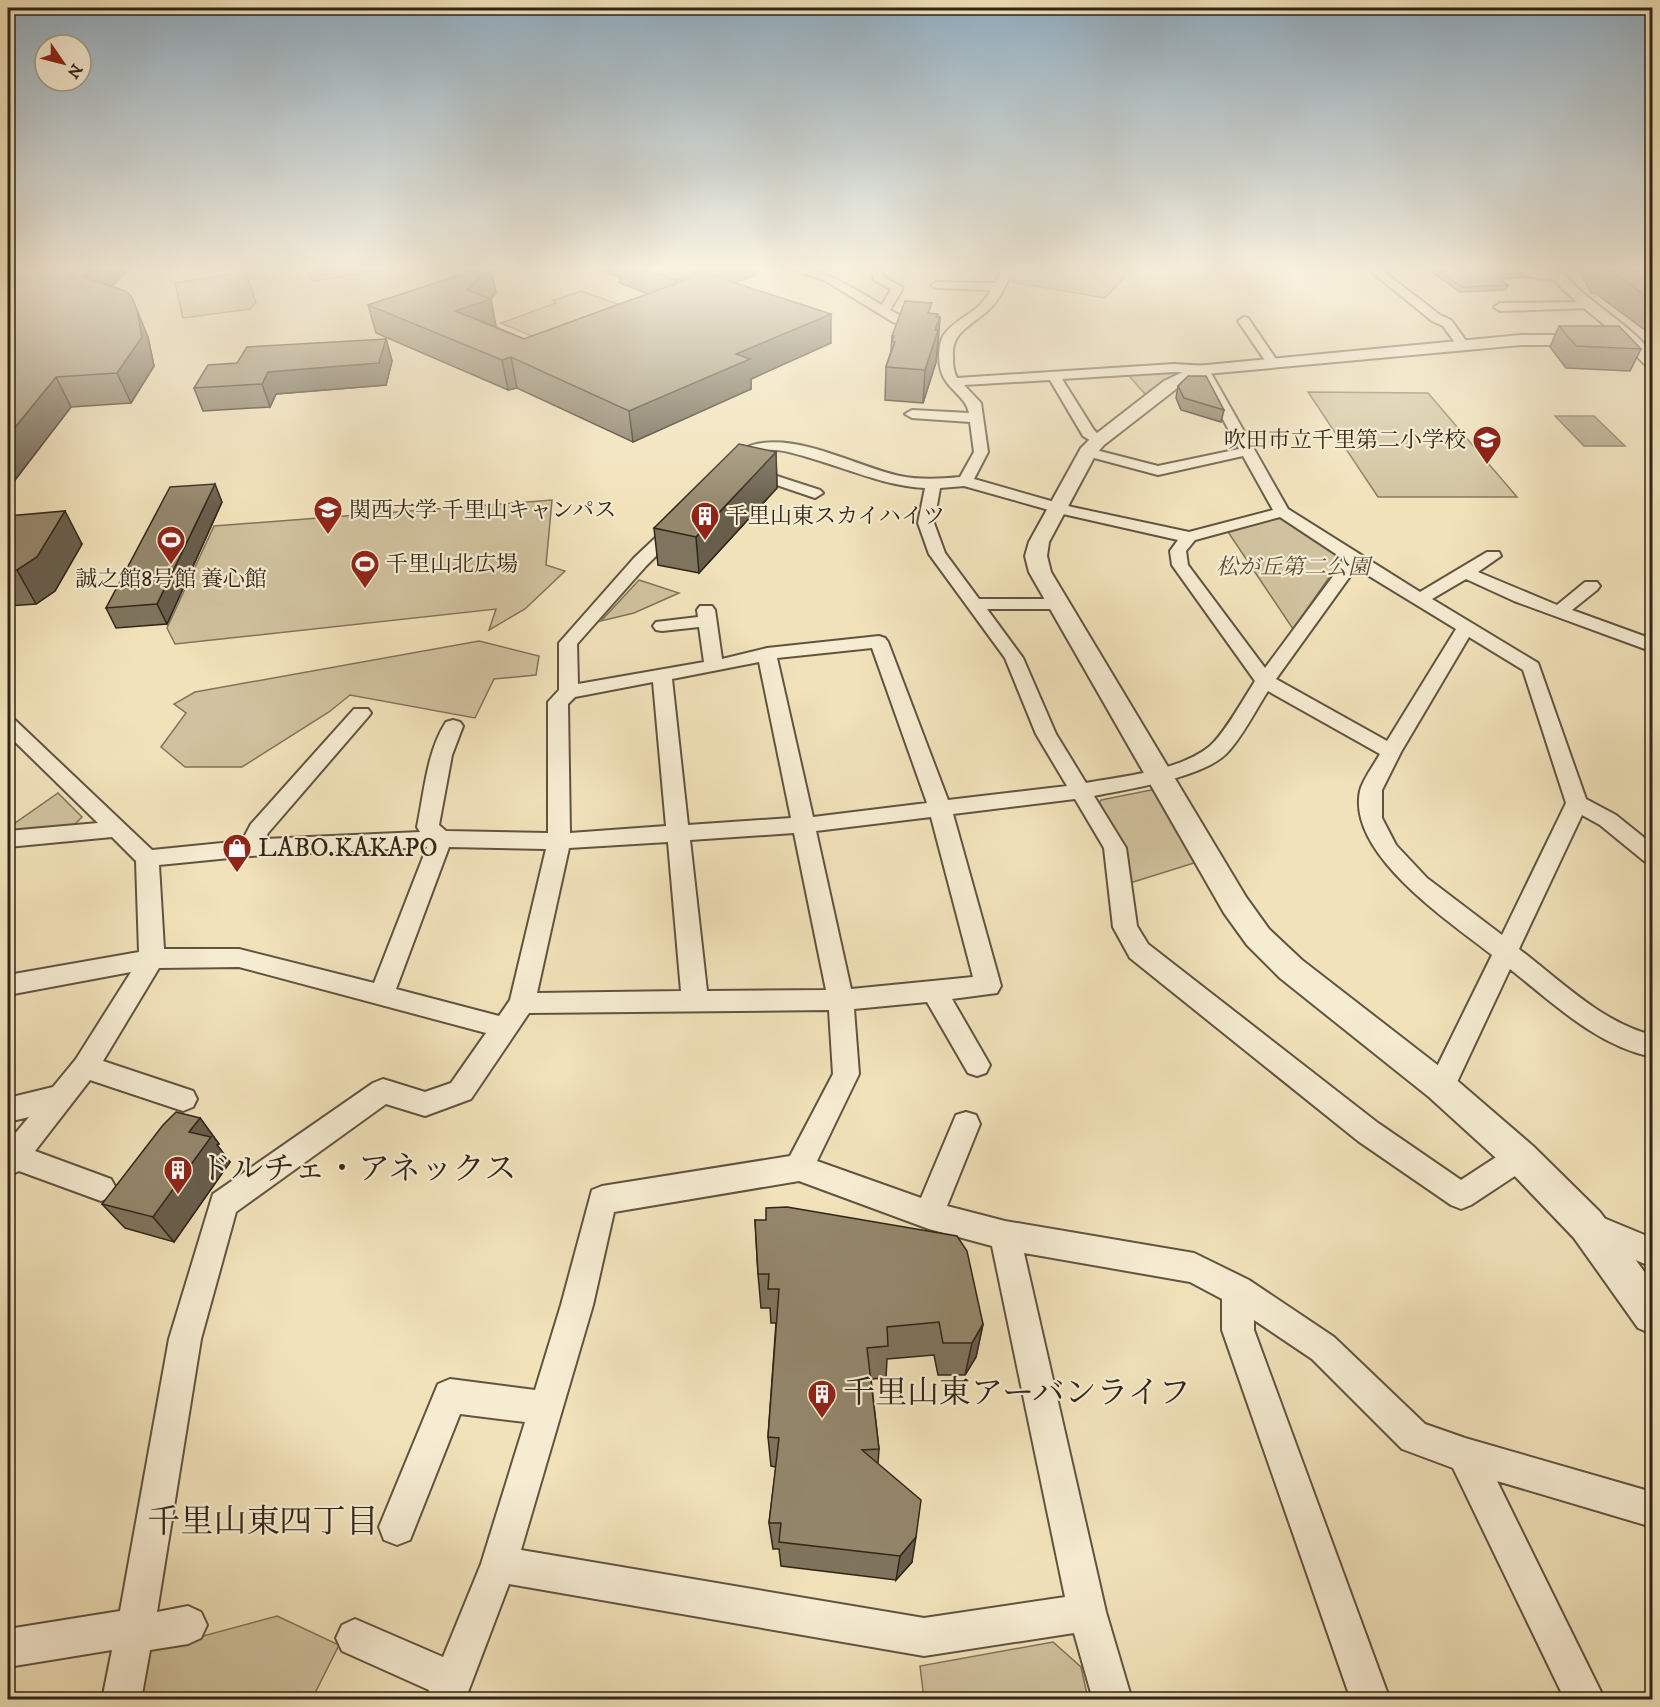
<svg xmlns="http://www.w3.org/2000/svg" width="1660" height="1707" viewBox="0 0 1660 1707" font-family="'IM FELL DW Pica','Noto Serif JP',serif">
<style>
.green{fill:#d0c29e;stroke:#80745b;stroke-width:1.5}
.water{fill:#afa283;stroke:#7c7058;stroke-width:1.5}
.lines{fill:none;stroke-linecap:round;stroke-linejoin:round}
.minor-casing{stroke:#605440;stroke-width:4}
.tertiary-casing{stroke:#605440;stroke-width:4}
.minor{fill:#f6ecd2;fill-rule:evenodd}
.tertiary{fill:#f6ecd2;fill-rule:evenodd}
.wall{fill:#7f745d;stroke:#2f2518;stroke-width:1.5}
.shaded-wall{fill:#685e4c;stroke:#2f2518;stroke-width:1.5}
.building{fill:#94876c;stroke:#2f2518;stroke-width:1.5}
.labels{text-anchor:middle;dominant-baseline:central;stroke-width:4.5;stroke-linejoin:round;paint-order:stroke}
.far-poi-label{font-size:22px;fill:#2f2518;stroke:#f6ecd2;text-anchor:start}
.far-park-label{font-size:22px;font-style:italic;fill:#574c3a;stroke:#f6ecd2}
.poi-label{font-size:26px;fill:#2f2518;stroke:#f6ecd2;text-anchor:start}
.near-poi-label{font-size:32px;fill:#2f2518;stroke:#f6ecd2;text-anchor:start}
.near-neighbourhood-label{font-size:33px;fill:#2f2518;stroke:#f6ecd2}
</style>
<rect width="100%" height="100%" fill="#f1e2ba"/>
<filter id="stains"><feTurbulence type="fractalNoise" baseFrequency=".00333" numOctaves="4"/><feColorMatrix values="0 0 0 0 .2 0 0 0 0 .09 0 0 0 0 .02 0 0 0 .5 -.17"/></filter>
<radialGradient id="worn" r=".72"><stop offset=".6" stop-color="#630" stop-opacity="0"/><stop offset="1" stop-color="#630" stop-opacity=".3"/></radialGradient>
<g class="green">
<polygon points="306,268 400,268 313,281"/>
<polygon points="1020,268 1133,268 1105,298 1012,282"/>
<polygon points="245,272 256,302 250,309 183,318 175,283"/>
<polygon points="581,291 629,308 541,340 501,323 556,303 552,301"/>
<polygon points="1170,372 1176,374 1176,376 1146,395 1128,375"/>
<polygon points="1308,392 1428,393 1517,497 1378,497"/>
<polygon points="552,500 546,565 565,571 525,609 489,630 496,609 175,644 167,628 214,526"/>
<polygon points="1276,518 1284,519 1341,556 1342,559 1293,629 1228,532"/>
<polygon points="639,580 679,593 634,613 601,621"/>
<polygon points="479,641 539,656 536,675 494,679 475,718 350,695 329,712 242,767 185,767 161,747 186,713 174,704 195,692"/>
<polygon points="1151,790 1160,793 1197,862 1130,883 1098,804 1101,800"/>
<polygon points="58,793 82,817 73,826 8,832 8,828"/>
<polygon points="277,1616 339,1645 312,1699 141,1700 151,1650"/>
<polygon points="1053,1642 1081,1667 1088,1699 924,1699 920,1666"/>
</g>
<polygon class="water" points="1555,416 1594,416 1625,446 1584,446"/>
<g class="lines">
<g class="minor-casing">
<g id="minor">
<path d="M788,268C824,268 851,287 882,305L891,289L874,280L871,268H881L883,276L903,288L890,310L901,316L930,324L932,327L926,331L893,322L824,280Z"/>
<path d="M1004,268H1014C1008,280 1003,294 994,304C979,323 951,329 953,355C953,364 953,370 957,378L1174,364L1207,366L1288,509L1420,592L1487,552H1499L1501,556L1478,572L1557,605L1585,582H1597L1600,586L1597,590L1572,610L1652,639V650L1645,649L1514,601L1466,579L1432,599L1538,663L1586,799L1616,815L1652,844V863L1644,861L1600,825L1582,815L1519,949C1561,981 1601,1022 1652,1035V1057C1596,1045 1554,1004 1510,969L1451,1095L1441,1099L1431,1095L1427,1087L1492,955C1449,921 1347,854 1360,791C1363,779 1374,765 1380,754L1268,691C1255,711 1243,736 1227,753C1203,778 1128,789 1094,796L1126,848L1137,926L1148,944L1378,1123L1461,1180L1510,1148L1520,1144L1530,1148L1534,1157L1530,1166L1471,1205L1461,1209L1451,1205L1358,1141L1130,958L1113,927L1104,848L1075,799L953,814L1001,986L997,993L952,999L990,1065L986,1073L977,1076L968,1073L927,1002L854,1009L859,1074L817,1161L921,1198L956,1115L966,1112L976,1115L980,1124L947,1206L1005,1221L1194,1253L1249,1280L1334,1337L1425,1424L1465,1438L1652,1492V1527L1497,1481L1605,1700H1565L1453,1468L1402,1449L1312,1359L1254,1320V1330L1390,1700H1351L1222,1330V1299L1190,1282L1024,1253L1106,1612L1132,1700H1093L1074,1633L924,1656L509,1584L465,1700H426L429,1690L342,1651L336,1638L342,1625L355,1619L443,1657L481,1564L525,1422L460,1414L410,1540L397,1545L384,1540L379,1527L438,1384L450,1379L535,1390L561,1305L592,1190L602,1186L790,1156L833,1074L829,1010L529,1013L471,1099L425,1116L386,1104L236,1212L201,1339L157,1612L188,1606L201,1612L207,1625L201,1638L188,1644L150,1650L141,1700H102L112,1650L8,1667V1629L120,1611L169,1339L213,1194L373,1083L383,1079L425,1092L451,1083L486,1033L239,967L159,968L103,1061L193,1091L197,1099L193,1107L183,1111L90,1080L35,1151L111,1179L116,1188L111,1197L101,1201L19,1171L8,1176V1142L29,1117L8,1122V1098L53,1087L76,1059L131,972L8,995V975L139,952L136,861L112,837L8,847V831L98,823L8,735V718L15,720L152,850L242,841L251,824L354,709H368L371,713L368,717L268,833L265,839L420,832L417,827C424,793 427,751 446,722L453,720L460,722L463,726L452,755L439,825L446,831L548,833V702L559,690V643L634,558L671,523H683L685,526L683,529L646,566L577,644L578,684L704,662L699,627L662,631L656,630L653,626L656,622L698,617L697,610L700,606H712L715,610L722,659L767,648L879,636L885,638L888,642L948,800L1067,786L1036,734L1005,658L929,554L918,523L925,488C884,486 846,468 807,457C793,453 775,447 761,451C749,454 742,467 730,470L723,466C763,412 848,465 900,476C919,480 940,479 960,477L974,452L970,422L912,418L905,414L912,410L969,413C966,396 946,389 941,371C938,361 938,339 947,331C962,314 977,315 991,290L937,288L931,285L937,282L995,283ZM1174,372L1198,373L1239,449L1158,466L1088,448L1081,452L1083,455L1158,475L1243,456L1273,510L1189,532L1072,507L974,479L988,452L981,403L964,385L1050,380L1083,436L1098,445L1105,441L1094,430L1062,379ZM964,486L1063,514L1178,540L1170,551L1172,565L1255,681C1244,698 1225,733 1210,746C1180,771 1124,776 1086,783L1056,734L1023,658L987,609H1060L1066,608L1069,604L1066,600L1060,599H979L945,553L934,523L940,488ZM1280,517L1345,560L1265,668L1188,565L1186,551L1195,540ZM1356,568L1456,629L1387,741L1276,679ZM1469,637L1523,670L1566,803L1502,935L1427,878L1396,845L1382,818V790L1401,752ZM872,648L927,803L813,817L777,658ZM759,662L791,818L688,825L672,679ZM653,682L666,826L570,833L568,704L575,697ZM931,817L973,977L851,989L816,831ZM794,833L826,990L707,991L690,840ZM668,842L681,991L537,993L569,848ZM427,847L374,983L239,949H164L159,865L250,856ZM449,847L546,849L510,1000L499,1016L396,989ZM799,1181L929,1229L992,1246L1065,1597L924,1618L521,1550L593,1305L614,1212Z"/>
<polygon points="1367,268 1379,268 1440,315 1451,320 1469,345 1467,348 1459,348 1443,326 1432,321"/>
<path d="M1507,268C1520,268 1554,270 1564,277C1554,284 1516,275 1507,268Z"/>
<polygon points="1586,302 1592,306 1590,308 1500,311 1494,307 1500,303"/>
<polygon points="1244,317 1248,318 1278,362 1277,365 1267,365 1266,362 1238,321"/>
<polygon points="749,467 820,490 823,493 815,498 744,474 742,471"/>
<polygon points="1594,1214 1652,1238 1652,1267 1583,1238 1579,1228 1583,1218"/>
</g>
</g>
<g class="tertiary-casing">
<g id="tertiary">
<path d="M1545,268H1559C1585,302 1626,320 1652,353V368C1642,366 1634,350 1625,343C1598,317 1567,299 1545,268Z"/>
<polygon points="1521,335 1591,335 1599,340 1591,345 1521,345 1206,374 1176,389 1104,445 1096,454 1049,542 1047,556 1051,572 1246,897 1269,929 1302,960 1453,1077 1533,1146 1600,1212 1652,1282 1652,1334 1638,1328 1574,1238 1507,1168 1429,1097 1280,978 1247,945 1224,913 1029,572 1025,556 1029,542 1081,448 1092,437 1164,381 1196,366"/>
</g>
</g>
<use href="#minor" class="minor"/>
<use href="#tertiary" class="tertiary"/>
</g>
<g class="wall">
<polygon points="8,268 130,268 112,287 148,337 154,366 131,403 71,407 8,489"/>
<polygon points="482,268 491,268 496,293 491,299 496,327 524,339 648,294 620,283 619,277 595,268 756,268 755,275 734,283 831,343 751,379 751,389 633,442 517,388 508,390 376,333 368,305"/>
<polygon points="1426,268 1515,268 1522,273 1520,278 1499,279 1508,285 1506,290 1460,292"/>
<polygon points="1578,268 1653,268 1653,336 1595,293 1591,293"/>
<polygon points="931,314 940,317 938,348 936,362 923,403 885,400 886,367 891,351 892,336"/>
<polygon points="1559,326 1641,349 1630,371 1566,368 1550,347"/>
<polygon points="386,339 392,361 386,385 276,394 270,407 203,411 194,388 237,363"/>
<polygon points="1178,386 1224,410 1221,422 1181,410 1176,398"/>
<polygon points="776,452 777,488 699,573 658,565 654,528"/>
<polygon points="222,502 167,624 116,628 106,608"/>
<polygon points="8,516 82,544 55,591 36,604 8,606"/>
<polygon points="200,1118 219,1144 217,1145 230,1162 174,1242 125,1228 102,1204"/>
<polygon points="755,1220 983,1324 976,1357 965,1375 938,1375 934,1355 887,1359 886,1378 871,1379 879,1449 878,1464 912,1562 896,1580 781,1566 779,1549 773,1549 769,1523 776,1467 771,1466 768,1437 776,1323 771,1323 770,1308 761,1308 758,1274"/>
</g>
<g class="shaded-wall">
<polygon points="92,268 130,268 94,304 83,277"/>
<polygon points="207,268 229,268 208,271"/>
<polygon points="488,268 491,268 496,293 490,299 496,327 455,311 467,290"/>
<polygon points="707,268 756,268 756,271 755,272 755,275 678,304 675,280"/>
<polygon points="137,310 148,337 154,366 131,403 117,373"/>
<polygon points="831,314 831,343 751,379 751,389 633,442 629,411 736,354"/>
<polygon points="938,314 937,325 940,317 936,362 923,403 925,370"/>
<polygon points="386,339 392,361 386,385 276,394 270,407 262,384 268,372"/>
<polygon points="511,357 517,388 508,390 502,360"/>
<polygon points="56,377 71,407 8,489 8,436"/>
<polygon points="776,452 777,488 699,573 696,537"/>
<polygon points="215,484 222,502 167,624 157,604"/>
<polygon points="65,511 82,544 55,591 36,604 17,570"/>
<polygon points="200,1118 219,1144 217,1145 230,1162 174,1242 153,1217 189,1132"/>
<polygon points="983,1324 976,1357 965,1375 972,1343"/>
<polygon points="916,1537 912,1562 896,1580 900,1556"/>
</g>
<g class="building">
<polygon points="8,268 92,268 83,277 125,291 131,296 137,310 142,337 117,373 56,377 8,436"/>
<polygon points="482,268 488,268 467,290 491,299 455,311 524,339 705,273 831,314 736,354 750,359 629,411 511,357 502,360 368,305"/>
<polygon points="641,268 707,268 675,280"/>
<polygon points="1435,268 1515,268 1522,273 1492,274 1508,285 1462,287"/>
<polygon points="1607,268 1650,268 1653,272 1653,301"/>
<polygon points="905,301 932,303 928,313 938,314 936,317 940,317 935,330 938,330 925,370 886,367 895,342 892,341 894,336 892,336"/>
<polygon points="1559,326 1619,326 1641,349 1576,346"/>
<polygon points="386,339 379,363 268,372 262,384 194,388 208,365 237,363 247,347"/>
<polygon points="1188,376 1206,376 1224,410 1184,398 1178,386"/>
<polygon points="739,444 776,452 696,537 654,528"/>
<polygon points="215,484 157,604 106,608 170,487"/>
<polygon points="65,511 37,557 17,570 8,571 8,516"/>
<polygon points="176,1112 200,1118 189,1132 211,1137 153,1217 102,1204 163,1125"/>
<polygon points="787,1207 957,1236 967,1251 983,1324 972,1343 943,1343 939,1322 887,1327 888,1346 867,1348 879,1449 862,1450 921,1500 916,1537 900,1556 779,1542 781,1523 769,1523 779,1438 768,1437 779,1289 768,1289 769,1274 758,1274 755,1220 766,1220 766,1208"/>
</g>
<linearGradient id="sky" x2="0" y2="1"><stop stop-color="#91adc0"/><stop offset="0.53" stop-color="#f9f2e0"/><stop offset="1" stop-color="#f9f2e0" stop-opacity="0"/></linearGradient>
<rect width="1660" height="507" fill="url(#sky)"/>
<defs>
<g id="school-pin" transform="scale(1.5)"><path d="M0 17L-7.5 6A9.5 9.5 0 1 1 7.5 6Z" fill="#8f2418" stroke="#f6ecd2"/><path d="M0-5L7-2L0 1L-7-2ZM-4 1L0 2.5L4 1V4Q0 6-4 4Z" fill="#fff"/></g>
<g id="university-pin" transform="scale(1.5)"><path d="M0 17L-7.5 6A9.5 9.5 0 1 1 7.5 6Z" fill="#8f2418" stroke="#f6ecd2"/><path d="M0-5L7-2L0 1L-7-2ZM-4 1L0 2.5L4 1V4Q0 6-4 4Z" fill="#fff"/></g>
<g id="building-pin" transform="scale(1.5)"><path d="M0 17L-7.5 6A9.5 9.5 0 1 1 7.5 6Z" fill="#8f2418" stroke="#f6ecd2"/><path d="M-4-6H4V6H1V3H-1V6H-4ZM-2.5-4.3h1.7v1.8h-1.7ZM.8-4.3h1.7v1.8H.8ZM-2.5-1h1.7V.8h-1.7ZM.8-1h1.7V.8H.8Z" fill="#fff"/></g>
<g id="stadium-pin" transform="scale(1.5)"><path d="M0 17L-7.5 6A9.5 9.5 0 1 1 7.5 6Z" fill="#8f2418" stroke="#f6ecd2"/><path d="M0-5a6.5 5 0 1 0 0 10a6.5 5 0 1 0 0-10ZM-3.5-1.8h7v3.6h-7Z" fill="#fff"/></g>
<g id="shop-pin" transform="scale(1.5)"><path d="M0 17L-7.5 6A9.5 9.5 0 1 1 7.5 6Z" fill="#8f2418" stroke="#f6ecd2"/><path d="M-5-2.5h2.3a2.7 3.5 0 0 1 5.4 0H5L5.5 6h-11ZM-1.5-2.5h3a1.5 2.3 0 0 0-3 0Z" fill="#fff"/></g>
</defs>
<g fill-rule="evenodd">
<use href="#school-pin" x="1487" y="440"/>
<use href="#university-pin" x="328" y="510"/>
<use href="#building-pin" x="705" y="516"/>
<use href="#stadium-pin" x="171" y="540"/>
<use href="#stadium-pin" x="365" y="564"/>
<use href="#shop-pin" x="237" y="848"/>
<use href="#building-pin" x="178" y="1170"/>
<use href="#building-pin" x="822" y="1394"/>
</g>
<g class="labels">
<g class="far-poi-label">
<text x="1466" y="440" text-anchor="end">吹田市立千里第二小学校</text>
<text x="349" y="510">関西大学 千里山キャンパス</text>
<text x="726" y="516">千里山東スカイハイツ</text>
<text x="386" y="564">千里山北広場</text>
<text x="171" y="579" text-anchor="middle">誠之館8号館 養心館</text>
</g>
<g class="far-park-label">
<text x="1293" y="567">松が丘第二公園</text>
</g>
<g class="poi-label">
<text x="258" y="848">LABO.KAKAPO</text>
</g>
<g class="near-poi-label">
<text x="199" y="1170">ドルチェ・アネックス</text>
<text x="843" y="1394">千里山東アーバンライフ</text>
</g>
<g class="near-neighbourhood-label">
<text x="263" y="1522">千里山東四丁目</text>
</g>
</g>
<rect width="1660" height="1707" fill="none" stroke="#f1e2ba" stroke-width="30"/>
<rect x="9" y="9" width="1642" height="1689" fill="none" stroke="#2f2518" stroke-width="3"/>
<rect x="15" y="15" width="1630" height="1677" fill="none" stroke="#2f2518" stroke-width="1.5"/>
<g transform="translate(63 63) rotate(125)"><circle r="28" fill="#f6ecd2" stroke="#a69c88" stroke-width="1.5"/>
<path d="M0-4.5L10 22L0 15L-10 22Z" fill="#8f2418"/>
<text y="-9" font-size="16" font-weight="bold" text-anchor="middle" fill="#2f2518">N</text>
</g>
<rect width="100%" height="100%" filter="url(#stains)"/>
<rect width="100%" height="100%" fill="url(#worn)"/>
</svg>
